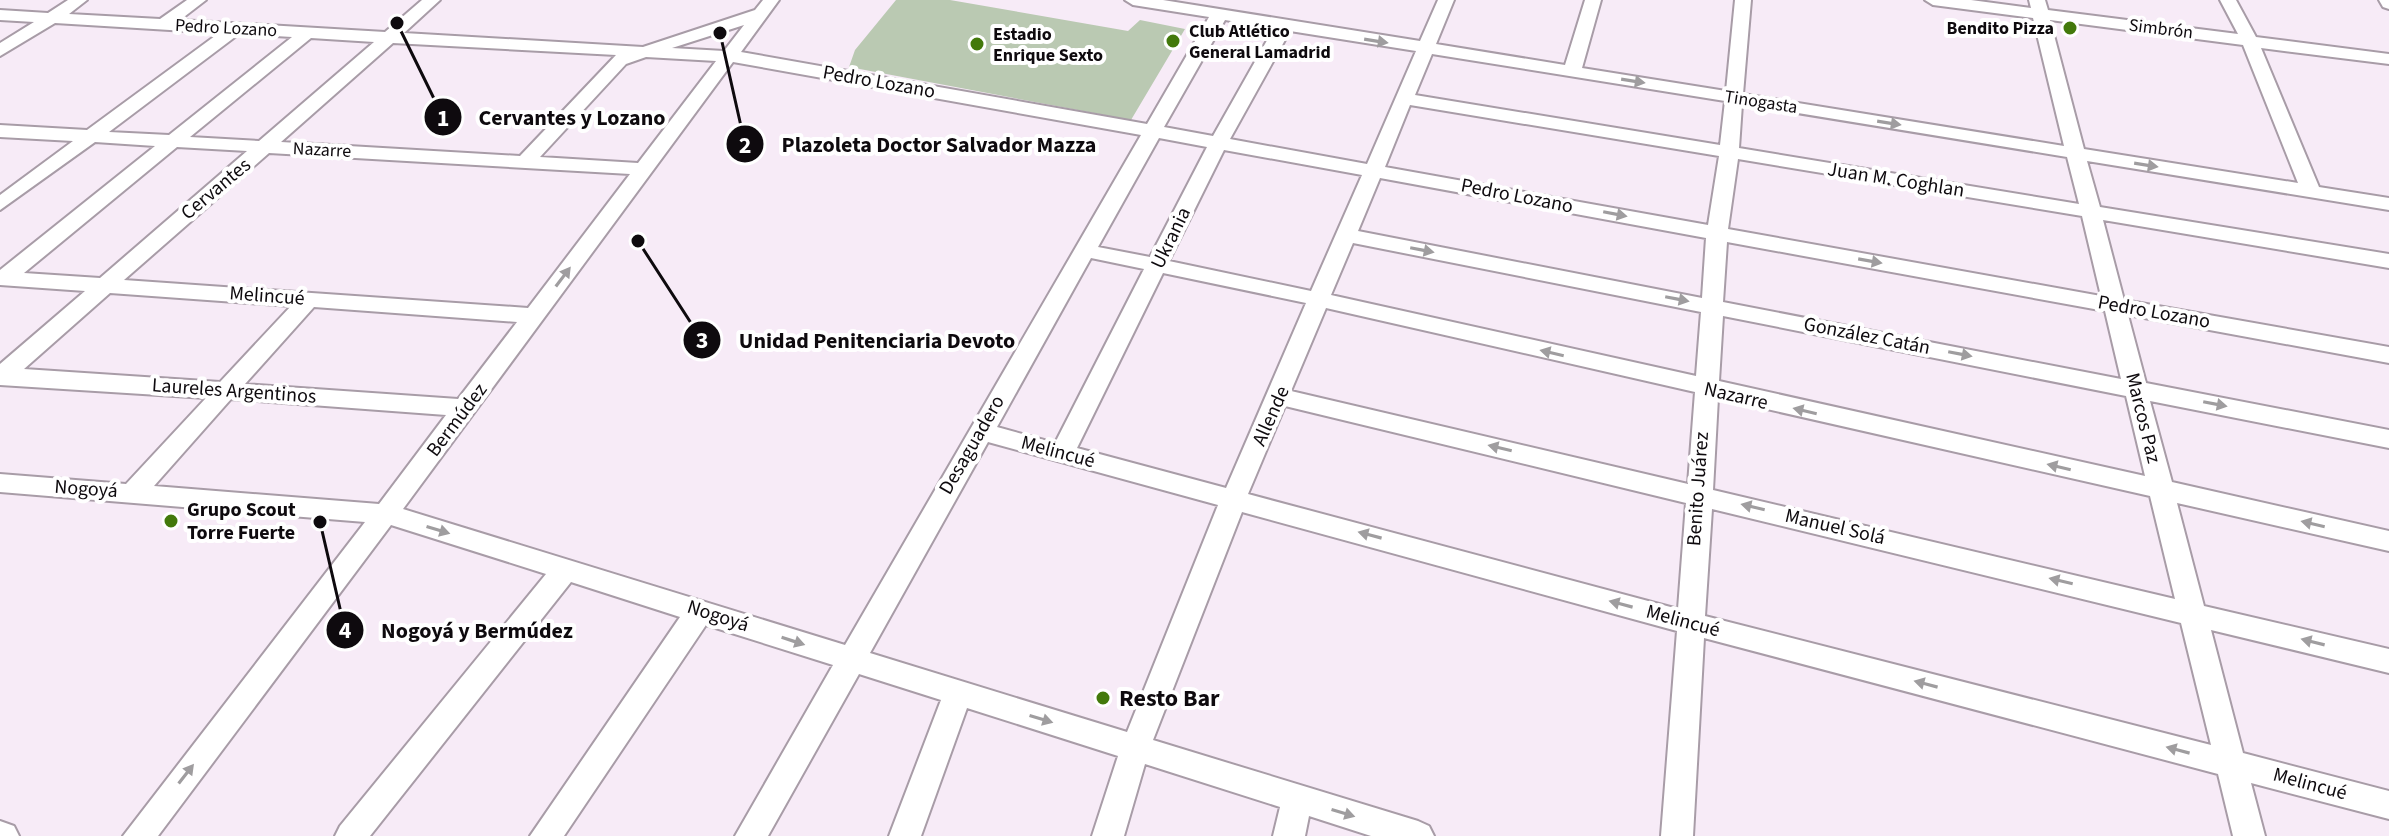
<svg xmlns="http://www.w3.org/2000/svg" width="2389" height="836" viewBox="0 0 2389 836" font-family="'Source Sans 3',sans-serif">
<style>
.green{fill:#bac9b2}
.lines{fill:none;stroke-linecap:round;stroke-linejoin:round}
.minor-casing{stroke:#a89ca7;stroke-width:4}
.minor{fill:#fff;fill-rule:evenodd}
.oneway{fill:#9f9d9f}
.poi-dot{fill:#43790b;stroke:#fff;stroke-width:3}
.labels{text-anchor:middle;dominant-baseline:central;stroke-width:8;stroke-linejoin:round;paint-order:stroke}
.far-street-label{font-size:18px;fill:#0e0a0e;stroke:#fff}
.far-poi-label{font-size:18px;font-weight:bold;fill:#0e0a0e;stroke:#fff;text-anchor:start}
.street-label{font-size:20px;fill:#0e0a0e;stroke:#fff}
.poi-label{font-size:20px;font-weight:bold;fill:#0e0a0e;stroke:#fff;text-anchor:start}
.near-poi-label{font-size:24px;font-weight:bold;fill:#0e0a0e;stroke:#fff;text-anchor:start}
.leader{fill:none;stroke:#0e0a0e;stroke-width:3}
.callout-dot{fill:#0e0a0e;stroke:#fff;stroke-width:3}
.mark-label{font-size:24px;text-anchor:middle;font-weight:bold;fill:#fff}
.callout-label{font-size:22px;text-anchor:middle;font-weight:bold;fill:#0e0a0e;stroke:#fff;stroke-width:8;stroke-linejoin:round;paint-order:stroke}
</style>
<rect width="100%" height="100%" fill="#f7ebf7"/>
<polygon class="green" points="896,0 950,0 1128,31 1140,20 1185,29 1131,120 849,67 855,50"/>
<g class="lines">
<g class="minor-casing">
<g id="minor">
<path d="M68,0H87L69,14L160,19L187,0H206L180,20L385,32L422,0H440L404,33L643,47L755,10L763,0H779L741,52L1147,124L1209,17L1133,5L1125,0H1163L1420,41L1438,0H1454L1436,44L1565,65L1585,0H1601L1582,68L1726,91L1735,0H1751L1743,94L2064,146L2033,18L1933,5L1925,0H1971L2031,8L2029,0H2045L2048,10L2238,34L2220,0H2236L2256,37L2389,54V64L2261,48L2319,187L2389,198V210L2087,161L2100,207L2389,254V268L2103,220L2124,300L2389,347V363L2128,315L2146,383L2389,430V448L2150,401L2172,482L2389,531V551L2177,503L2204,606L2389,649V673L2211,630L2243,753L2389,791V819L2251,783L2265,836H2233L2218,774L1704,638L1693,836H1661L1677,631L1242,512L1153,740L1418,821L1429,826L1434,836H1371L1309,816L1305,836H1273L1280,807L1145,764L1124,836H1092L1118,756L967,708L921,836H889L941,700L859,674L768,836H735L833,665L706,625L564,836H530L680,617L571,582L370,836H335L340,826L546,574L391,525L158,836H123L365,522L0,492V474L126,484L206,398L0,385V364L85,291L0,285V270L155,146L95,142L0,210V195L73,141L0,137V125L87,130L219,33L55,23L0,56V43L34,22L0,20V10L48,13ZM1225,20L1274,28L1213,136L1164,127ZM2050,20L2243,45L2298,183L2084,149ZM744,25L724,51L672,48ZM1290,31L1416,51L1367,164L1230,139ZM239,34L292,37L169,135L109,132ZM311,38L374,42L259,141L190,137ZM393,43L616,55L520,156L281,142ZM1432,54L1725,101L1720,145L1415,95ZM646,57L716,61L638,163L540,157L626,64ZM733,62L1141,135L845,645L403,509ZM1742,104L2067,157L2079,204L1739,148ZM1410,105L1719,156L1708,225L1385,167ZM1159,138L1207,147L1150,257L1098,247ZM177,147L247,151L100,278L24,273ZM1224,150L1362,175L1311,291L1169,261ZM269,153L630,174L528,308L124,280ZM1738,159L2082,216L2101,296L1728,229ZM1380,178L1706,238L1702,298L1358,231ZM1727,242L2105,311L2121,379L1723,302ZM1353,243L1701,312L1696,376L1331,295ZM1091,258L1144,269L1055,443L997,427ZM1163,273L1306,303L1226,488L1077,448ZM110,293L291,306L220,382L24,369ZM314,307L517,322L458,399L245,384ZM1326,308L1695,392L1688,484L1291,391ZM1723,316L2126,396L2145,476L1719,381ZM1718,398L2150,496L2175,599L1713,490ZM231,399L446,415L379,504L154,486ZM1285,406L1686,503L1678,609L1248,494ZM988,442L1218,505L1127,732L870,653ZM1712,509L2181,623L2211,745L1705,616Z"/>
<polygon points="2379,0 2389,0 2389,9 2383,7"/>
<polygon points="0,821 14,826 19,836 0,836"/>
</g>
</g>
<use href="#minor" class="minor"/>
</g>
<defs><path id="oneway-solid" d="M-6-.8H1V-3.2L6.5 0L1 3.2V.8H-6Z" transform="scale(2)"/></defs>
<g class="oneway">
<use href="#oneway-solid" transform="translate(1376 41) rotate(9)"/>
<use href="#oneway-solid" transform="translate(1633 81) rotate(9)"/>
<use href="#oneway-solid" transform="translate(1889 123) rotate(9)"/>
<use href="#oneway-solid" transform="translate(2146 165) rotate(9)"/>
<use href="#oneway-solid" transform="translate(1615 214) rotate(11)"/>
<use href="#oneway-solid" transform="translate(1422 250) rotate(11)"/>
<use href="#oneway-solid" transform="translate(1870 261) rotate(10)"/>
<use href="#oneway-solid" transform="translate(563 277) rotate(-53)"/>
<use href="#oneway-solid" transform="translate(1677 299) rotate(11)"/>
<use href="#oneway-solid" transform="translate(1552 353) rotate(-167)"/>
<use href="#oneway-solid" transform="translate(1960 354) rotate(11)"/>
<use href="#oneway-solid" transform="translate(2215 404) rotate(11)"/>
<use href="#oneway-solid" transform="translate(1805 411) rotate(-167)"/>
<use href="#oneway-solid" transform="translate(1500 448) rotate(-167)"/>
<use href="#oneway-solid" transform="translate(2059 467) rotate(-167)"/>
<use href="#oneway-solid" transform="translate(1753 507) rotate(-167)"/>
<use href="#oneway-solid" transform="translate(2313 524) rotate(-167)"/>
<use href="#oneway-solid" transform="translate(438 530) rotate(17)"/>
<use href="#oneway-solid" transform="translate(1370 535) rotate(-165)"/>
<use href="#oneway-solid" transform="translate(2061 581) rotate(-167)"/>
<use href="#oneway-solid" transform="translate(1621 604) rotate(-165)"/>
<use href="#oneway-solid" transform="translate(793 641) rotate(18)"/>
<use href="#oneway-solid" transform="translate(2313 642) rotate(-166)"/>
<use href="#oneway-solid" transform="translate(1926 684) rotate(-165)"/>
<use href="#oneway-solid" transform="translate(1041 719) rotate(17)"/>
<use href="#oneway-solid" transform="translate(2178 750) rotate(-165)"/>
<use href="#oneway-solid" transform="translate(186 774) rotate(-52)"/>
<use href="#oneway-solid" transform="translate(1343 813) rotate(17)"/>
</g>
<g class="poi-dot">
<circle cx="2070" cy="28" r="8"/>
<circle cx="1173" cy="41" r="8"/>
<circle cx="977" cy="44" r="8"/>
<circle cx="171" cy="521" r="8"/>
<circle cx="1103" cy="698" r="8"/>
</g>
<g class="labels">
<g class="far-street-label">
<text transform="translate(226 28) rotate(3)">Pedro Lozano</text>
<text transform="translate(2161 29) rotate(7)">Simbrón</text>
<text transform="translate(1761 102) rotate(9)">Tinogasta</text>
<text transform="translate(322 150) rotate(3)">Nazarre</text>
</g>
<g class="far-poi-label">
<text x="2054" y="28" text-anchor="end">Bendito Pizza</text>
<text x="1189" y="31">Club Atlético<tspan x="1189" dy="21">General Lamadrid</tspan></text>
<text x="993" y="34">Estadio<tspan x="993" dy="21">Enrique Sexto</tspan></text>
</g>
<g class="street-label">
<text transform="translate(879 82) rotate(10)">Pedro Lozano</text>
<text transform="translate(1896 180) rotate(9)">Juan M. Coghlan</text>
<text transform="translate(216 189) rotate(-40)">Cervantes</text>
<text transform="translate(1517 196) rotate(11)">Pedro Lozano</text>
<text transform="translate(1171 238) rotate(-64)">Ukrania</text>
<text transform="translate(267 296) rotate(4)">Melincué</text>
<text transform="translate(2154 312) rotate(10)">Pedro Lozano</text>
<text transform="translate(1867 336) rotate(11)">González Catán</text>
<text transform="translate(234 391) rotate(4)">Laureles Argentinos</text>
<text transform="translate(1736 396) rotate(13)">Nazarre</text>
<text transform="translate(1271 416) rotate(-66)">Allende</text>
<text transform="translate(2143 418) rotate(76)">Marcos Paz</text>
<text transform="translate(457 420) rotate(-53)">Bermúdez</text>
<text transform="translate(972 445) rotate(-60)">Desaguadero</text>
<text transform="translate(1058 452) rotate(15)">Melincué</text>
<text transform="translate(86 489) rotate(4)">Nogoyá</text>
<text transform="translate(1698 489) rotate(-86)">Benito Juárez</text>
<text transform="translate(1835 527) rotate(13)">Manuel Solá</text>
<text transform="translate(718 616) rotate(18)">Nogoyá</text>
<text transform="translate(1683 621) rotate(15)">Melincué</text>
<text transform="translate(2310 784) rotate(15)">Melincué</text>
</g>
<g class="poi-label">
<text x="187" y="510">Grupo Scout<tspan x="187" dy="23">Torre Fuerte</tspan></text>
</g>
<g class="near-poi-label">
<text x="1119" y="698">Resto Bar</text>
</g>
</g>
<path class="leader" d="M397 23L443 117M720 33L745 144M638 241L702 340M320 522L345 630"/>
<g class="callout-dot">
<circle cx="397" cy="23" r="8"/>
<circle cx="720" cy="33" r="8"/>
<circle cx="638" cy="241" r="8"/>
<circle cx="320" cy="522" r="8"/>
<circle cx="443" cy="117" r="20"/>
<circle cx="745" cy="144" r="20"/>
<circle cx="702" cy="340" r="20"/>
<circle cx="345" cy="630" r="20"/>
</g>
<g class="mark-label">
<text x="443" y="126">1</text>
<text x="745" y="153">2</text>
<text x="702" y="348">3</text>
<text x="345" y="638">4</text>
</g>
<g class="callout-label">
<text x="572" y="125">Cervantes y Lozano</text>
<text x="939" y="152">Plazoleta Doctor Salvador Mazza</text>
<text x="877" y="348">Unidad Penitenciaria Devoto</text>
<text x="477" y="638">Nogoyá y Bermúdez</text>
</g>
</svg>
